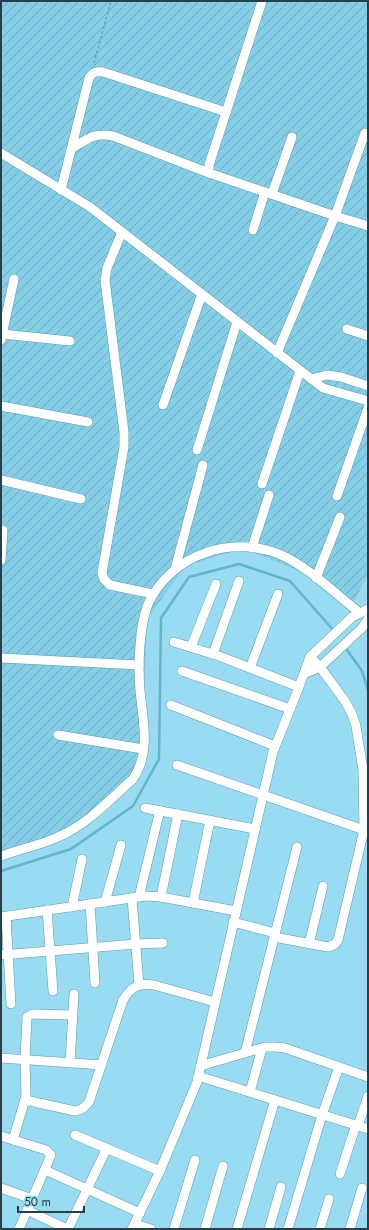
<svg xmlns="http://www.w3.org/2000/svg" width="369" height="1230" viewBox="0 0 369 1230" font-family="Jost,sans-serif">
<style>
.industrial{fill:url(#industrial-furrows)}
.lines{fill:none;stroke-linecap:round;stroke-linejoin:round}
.stream{stroke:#63b5ce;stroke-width:2.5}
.minor-casing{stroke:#5a9baf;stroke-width:10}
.path{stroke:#6b9eaf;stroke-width:1.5;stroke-dasharray:3 2;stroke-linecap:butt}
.minor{stroke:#fff;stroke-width:9}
</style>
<defs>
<pattern id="industrial-furrows" width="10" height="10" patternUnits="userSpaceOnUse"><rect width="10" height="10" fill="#84cee6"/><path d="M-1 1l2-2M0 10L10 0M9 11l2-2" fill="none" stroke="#6ca9bc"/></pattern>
</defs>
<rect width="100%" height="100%" fill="#99dbf1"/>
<polygon class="industrial" points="1,1 368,1 368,575 350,609 310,576 244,548 185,566 147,619 141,759 120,797 59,836 1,857"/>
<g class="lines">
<g class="stream">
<polyline points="345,647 362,671 368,690"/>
<polyline points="1,871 71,849 133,806 159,759 161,618 189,577 239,564 290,581 334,631"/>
</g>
<g class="minor-casing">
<g id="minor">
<polyline points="262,1 209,165 209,173 335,216 368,226"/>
<path d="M71,149C87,139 94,132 113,136L209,173"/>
<polyline points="1,153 90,207 323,388 368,401"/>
<path d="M61,190L89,78C93,72 96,71 103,72L226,112"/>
<polyline points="272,194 292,137"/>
<polyline points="253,230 265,192"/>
<polyline points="122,232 107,268 105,280 124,432 124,447 102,573 104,579 110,585 153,594"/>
<polyline points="347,329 368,336"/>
<polyline points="2,334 70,341"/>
<polyline points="1,340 14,279"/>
<polyline points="277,353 335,216 365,133"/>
<polyline points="311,379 327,375 341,377 368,386"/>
<polyline points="163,405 202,294"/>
<polyline points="1,406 88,422"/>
<polyline points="197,450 237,322"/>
<polyline points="1,480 81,499"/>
<polyline points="262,484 300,371"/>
<polyline points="337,496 368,408"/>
<polyline points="252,548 269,495"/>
<polyline points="1,560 3,530"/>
<polyline points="175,569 203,465"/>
<polyline points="316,578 340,517"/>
<polyline points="174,642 219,656 299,687"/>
<polyline points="191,647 216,584"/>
<polyline points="213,654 239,581"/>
<polyline points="1,658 139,665"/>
<polyline points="250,668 278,594"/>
<polyline points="182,671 290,709"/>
<polyline points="304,674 320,667 362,628 368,619"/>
<polyline points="171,705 275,746"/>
<polyline points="58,735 143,749"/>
<polyline points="177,765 364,830"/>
<polyline points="145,808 255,829"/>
<path d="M1,856C20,849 42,845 60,836C88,824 110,799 133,779C151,753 143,720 140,691C138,666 139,627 148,604C159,580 181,561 205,553C228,544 256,545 279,554C306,565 337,595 360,613"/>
<polyline points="139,897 160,810"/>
<polyline points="161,897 178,814"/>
<polyline points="132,898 139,985"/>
<polyline points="105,902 121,845"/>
<polyline points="193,903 210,820"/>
<polyline points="90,904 95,983"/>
<polyline points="72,907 82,859"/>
<polyline points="47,910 53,991"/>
<polyline points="1,917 145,896 161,897 236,911"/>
<polyline points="6,917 11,1004"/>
<polyline points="233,922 275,933"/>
<polyline points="274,937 328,947 335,944 338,940 364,830 363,770 356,726 352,714 345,701 320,667 310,657"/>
<polyline points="309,944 323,886"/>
<polyline points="1,955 136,944 163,943"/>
<polyline points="245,1053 297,847"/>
<polyline points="1,1058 102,1065"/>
<polyline points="70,1063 74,994"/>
<polyline points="200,1066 265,1047 275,1047 285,1048 368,1077"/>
<polyline points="198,1076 368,1129"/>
<polyline points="250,1092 262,1048"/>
<path d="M25,1100L75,1111C82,1110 85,1107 89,1102L123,1000C132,986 138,983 154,985L215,1002"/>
<polyline points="358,1126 368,1096"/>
<polyline points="75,1135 160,1171"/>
<polyline points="1,1136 46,1150 51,1155 19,1229"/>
<polyline points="13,1140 26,1096 25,1059 27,1017 32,1014 72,1015"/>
<polyline points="45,1170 140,1213"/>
<polyline points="340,1174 356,1125"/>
<polyline points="1,1188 32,1199"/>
<polyline points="27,1210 67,1229"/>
<polyline points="135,1224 151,1229"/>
<polyline points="68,1229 107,1148"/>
<polyline points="132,1229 160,1171 197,1082 273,752 297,692 310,657 352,617 368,609"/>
<polyline points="174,1229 195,1160"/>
<polyline points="205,1229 223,1166"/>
<polyline points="237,1229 275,1100"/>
<polyline points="269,1229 281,1187"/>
<polyline points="288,1229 322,1115 339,1067"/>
<polyline points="320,1229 329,1199"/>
<polyline points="350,1229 362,1188"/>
</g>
</g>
<polyline class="path" points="94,63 111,1"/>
<use href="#minor" class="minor"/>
</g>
<rect width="369" height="1230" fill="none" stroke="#254049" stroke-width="4"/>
<path d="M18 1206v6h66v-6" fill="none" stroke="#254049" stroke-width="2"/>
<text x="24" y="1206" font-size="12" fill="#254049" stroke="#99dbf1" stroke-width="3" paint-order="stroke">50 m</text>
</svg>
